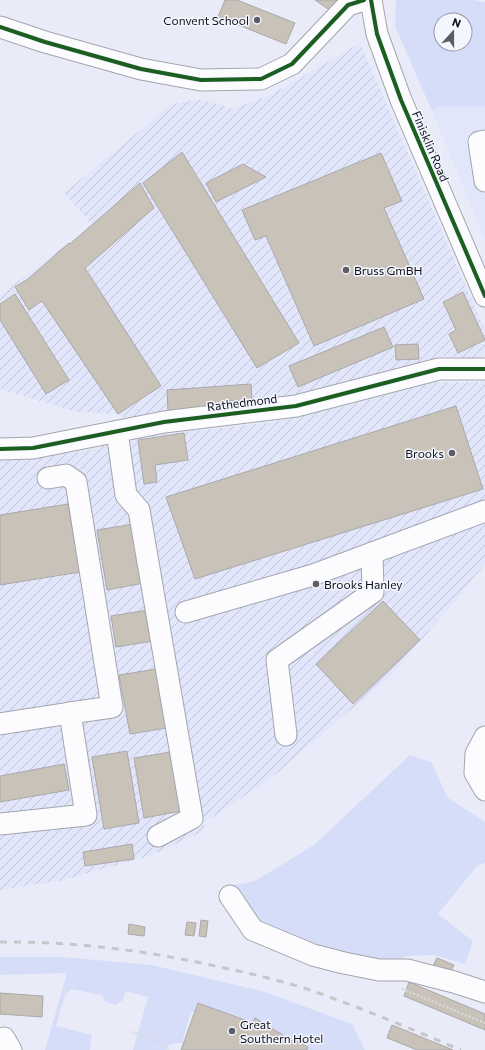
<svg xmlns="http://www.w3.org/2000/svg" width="485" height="1050" viewBox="0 0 485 1050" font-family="Commissioner,sans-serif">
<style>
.built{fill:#e1e6fb}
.industrial{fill:url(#industrial-furrows)}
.grass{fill:#d6ddf9;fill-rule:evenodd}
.building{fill:#c9c2b9;stroke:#a9a8aa}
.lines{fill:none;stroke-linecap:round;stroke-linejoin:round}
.minor-casing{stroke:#a3a5ae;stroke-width:23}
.path{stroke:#d8d8dc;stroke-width:2.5;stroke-dasharray:2 2;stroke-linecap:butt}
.minor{stroke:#fcfcfe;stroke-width:21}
.rail{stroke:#c6c7ca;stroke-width:3;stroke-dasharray:7 7;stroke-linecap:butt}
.cycleway-casing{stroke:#f4f6ff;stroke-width:6}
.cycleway{stroke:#1b5e20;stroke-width:4}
.poi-dot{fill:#5b5e66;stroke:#f4f6ff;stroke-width:1.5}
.labels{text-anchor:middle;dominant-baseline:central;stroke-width:3;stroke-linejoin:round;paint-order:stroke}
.poi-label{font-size:12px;fill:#0f1118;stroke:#f4f6ff;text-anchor:start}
.street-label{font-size:12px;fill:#0f1118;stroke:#f4f6ff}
</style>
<defs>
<pattern id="industrial-furrows" width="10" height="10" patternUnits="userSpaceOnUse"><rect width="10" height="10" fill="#e1e6fb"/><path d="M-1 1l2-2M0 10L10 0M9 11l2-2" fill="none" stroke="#c0c4d6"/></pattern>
</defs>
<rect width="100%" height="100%" fill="#e9ecf8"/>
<polygon class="built" points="442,106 485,107 485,240 432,111"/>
<g class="industrial">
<polygon points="360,43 485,330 485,354 479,359 443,356 384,372 335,386 262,401 128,420 118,414 77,412 0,389 0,295 69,243 92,224 64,193 172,104 192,100 202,100 222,105 231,109 271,95"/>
<polygon points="485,382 485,564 452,605 391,675 269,780 205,822 204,831 150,856 59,881 0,890 0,460 80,452 139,437 273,422 342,407 430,383"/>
</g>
<g class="grass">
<path d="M396,0H473L485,2V107L442,106L432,111L395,26ZM441,20H465V44H441Z"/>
<polygon points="410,755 431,762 448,798 485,822 485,863 477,866 438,914 473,941 465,964 434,955 407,956 379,970 253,930 234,885 255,881 314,845"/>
<path d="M0,957H62L152,965L265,992L352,1024L365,1050H304L255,1028L209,1011L191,1012L182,1043C176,1043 168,1043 166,1050H133L148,997L126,991L123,1000L116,1005L105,1002L102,995L71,989L65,995L56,1026L92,1035L90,1050H45L67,973L0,975Z"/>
</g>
<g class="building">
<polygon points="225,0 237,0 295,23 286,44 218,17"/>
<polygon points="315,0 338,0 331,11"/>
<polygon points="182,152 299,343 257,368 143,183"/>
<polygon points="381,153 402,201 384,208 424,299 314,346 266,236 255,240 242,210"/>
<polygon points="243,164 266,177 216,202 206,183"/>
<polygon points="140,183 154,208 85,268 161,386 118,414 42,301 29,310 15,287 28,279 69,243 70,244"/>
<polygon points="463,292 485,340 458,353 449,334 456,330 443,302"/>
<polygon points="15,294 69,380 46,394 0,320 0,304"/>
<polygon points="384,327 393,347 298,387 289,366"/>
<polygon points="418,344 419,359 396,360 395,345"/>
<polygon points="251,384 252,400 229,401 230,407 168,412 167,390"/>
<polygon points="456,406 483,489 195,579 166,497"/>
<polygon points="184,433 188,460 155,465 157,482 144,484 138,440"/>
<polygon points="68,504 80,572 0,585 0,515"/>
<polygon points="134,524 144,583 107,590 97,530"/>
<polygon points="383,601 420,640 353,704 316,664"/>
<polygon points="148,610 153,641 116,647 111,616"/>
<polygon points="156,669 167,728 130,734 119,675"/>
<polygon points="127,751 139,823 104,829 92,757"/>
<polygon points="171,752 181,811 144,818 134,758"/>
<polygon points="64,764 69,790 0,802 0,776"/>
<polygon points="132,844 134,859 85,866 83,852"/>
<polygon points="201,920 208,921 206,937 199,936"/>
<polygon points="187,922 196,923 194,936 185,935"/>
<polygon points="129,924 145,927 144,936 128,934"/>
<polygon points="437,958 454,965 450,973 433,966"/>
<polygon points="409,982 485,1014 485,1030 404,996"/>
<polygon points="0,993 43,996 42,1017 0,1014"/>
<polygon points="198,1003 253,1023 255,1018 294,1042 295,1040 308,1047 307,1050 181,1050"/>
<polygon points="392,1025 453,1050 417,1050 390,1039 387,1038"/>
</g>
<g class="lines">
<g class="minor-casing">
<g id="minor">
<polyline points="371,0 377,34 401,100 485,296"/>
<polyline points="0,27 45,42 141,69 201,80 261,79 292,64 348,5 364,0"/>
<polyline points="485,141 479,142 485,181"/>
<polyline points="117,432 126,495 139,510 192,818 158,836"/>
<polyline points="0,449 33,448 164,422 296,406 439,369 485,369"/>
<polyline points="48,478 66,475 76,482 112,707 70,713"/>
<polyline points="186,612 313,575 485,511"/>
<polyline points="0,724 70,713 86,815 0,824"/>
<polyline points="286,735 277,660 373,592 372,553"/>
<polyline points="485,737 476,754 475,773 485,790"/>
<polyline points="230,896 253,930 313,955 344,963 379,970 407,970 454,982 485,992"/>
<polyline points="4,1038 11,1050"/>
</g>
</g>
<g class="path">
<polyline points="402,989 485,1023"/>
<path d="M132,1032C144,1036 160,1039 168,1050"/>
</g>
<use href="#minor" class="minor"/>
<path class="rail" d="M0,942C78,941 157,952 233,970C257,975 281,981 304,988C357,1006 409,1028 461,1050"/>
<g class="cycleway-casing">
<g id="cycleway">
<polyline points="371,0 377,34 401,100 485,296"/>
<polyline points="0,27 45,42 141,69 201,80 261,79 292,64 348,5 364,0"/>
<polyline points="0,449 33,448 164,422 296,406 439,369 485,369"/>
</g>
</g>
<use href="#cycleway" class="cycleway"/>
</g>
<g class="poi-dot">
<circle cx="257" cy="20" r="4"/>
<circle cx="346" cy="270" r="4"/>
<circle cx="452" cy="453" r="4"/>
<circle cx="316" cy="584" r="4"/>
<circle cx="232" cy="1031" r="4"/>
</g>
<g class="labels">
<g class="poi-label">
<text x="249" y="20" text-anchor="end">Convent School</text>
<text x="354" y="270">Bruss GmBH</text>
<text x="444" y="453" text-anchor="end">Brooks</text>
<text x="324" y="584">Brooks Hanley</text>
<text x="240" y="1024">Great<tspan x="240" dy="14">Southern Hotel</tspan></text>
</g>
<g class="street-label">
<text transform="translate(431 146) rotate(67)">Finisklin Road</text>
<text transform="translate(242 402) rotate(-7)">Rathedmond</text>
</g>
</g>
<g transform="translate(453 32) rotate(21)"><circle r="19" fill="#f4f6ff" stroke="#989aa3"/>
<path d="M0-3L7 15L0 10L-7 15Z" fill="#5b5e66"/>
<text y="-6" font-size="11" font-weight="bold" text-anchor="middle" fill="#0f1118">N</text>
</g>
</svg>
